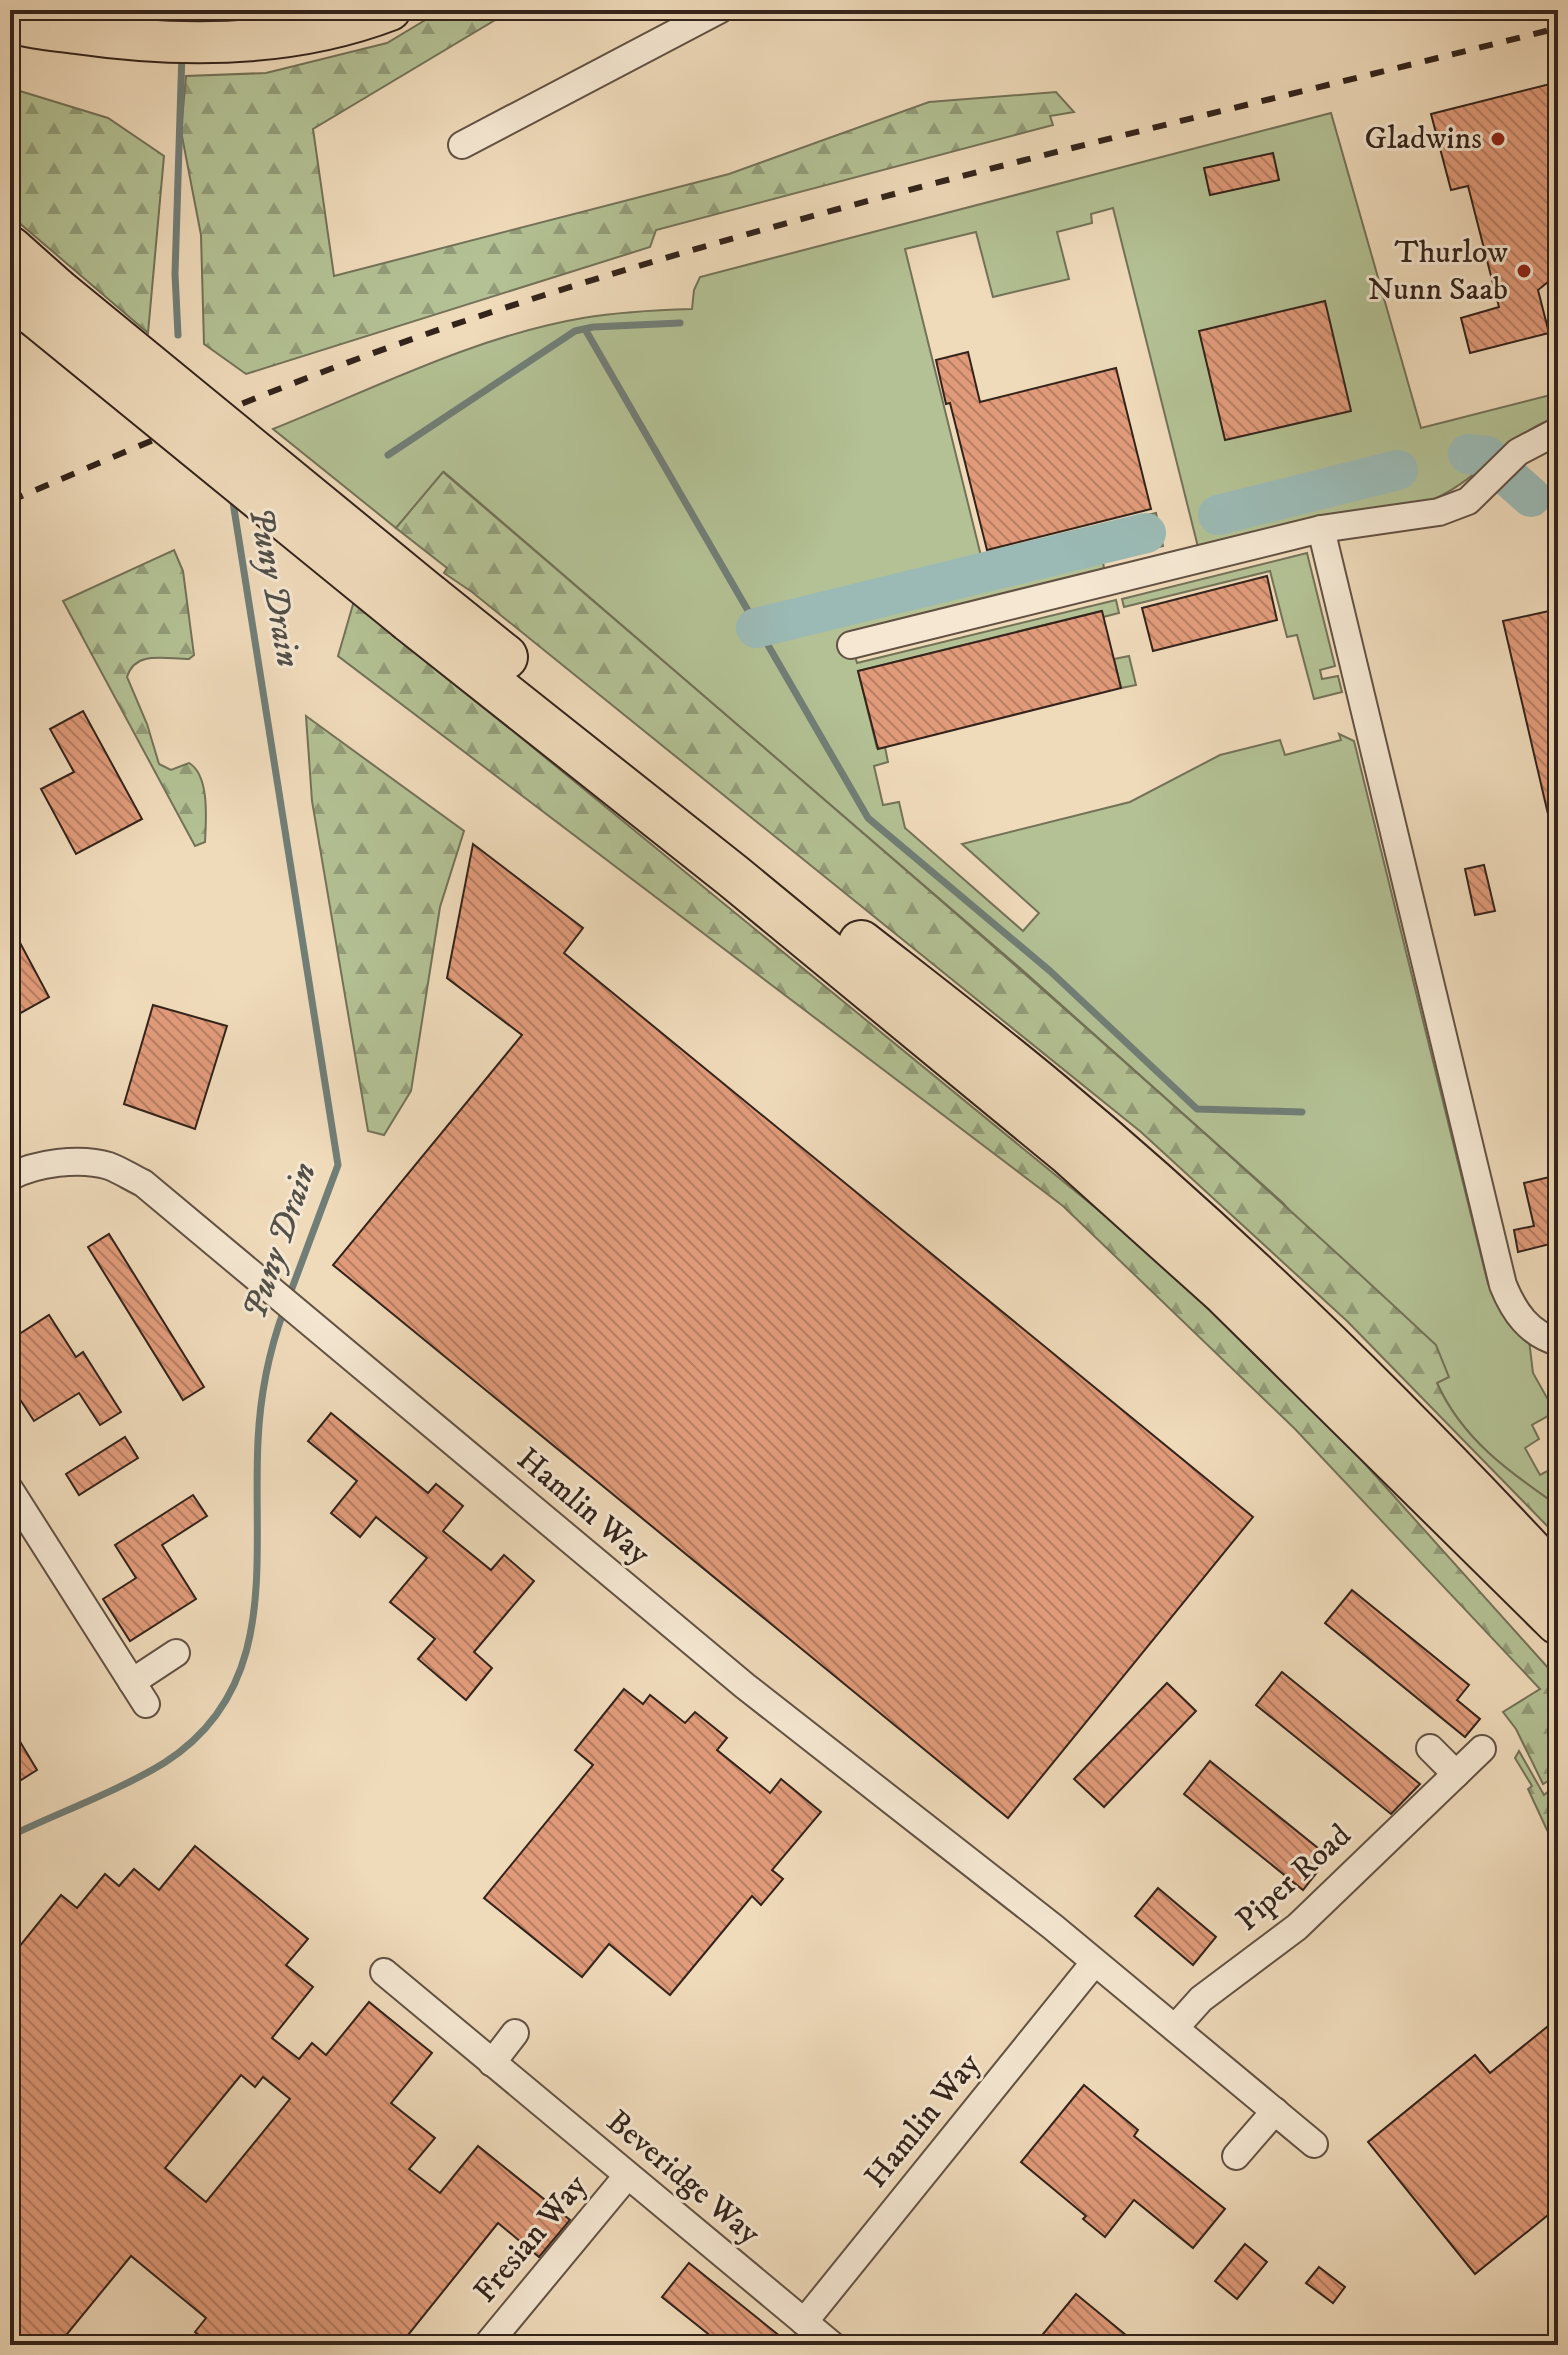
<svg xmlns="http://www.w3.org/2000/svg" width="1568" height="2355" viewBox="0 0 1568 2355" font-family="'IM FELL DW Pica',serif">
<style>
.grass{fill:#b3c194;stroke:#737258;stroke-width:2}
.forest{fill:url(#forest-firs);stroke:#737258;stroke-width:2}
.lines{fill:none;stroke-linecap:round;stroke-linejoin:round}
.stream{stroke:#717e77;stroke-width:7}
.river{stroke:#9bbab5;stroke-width:40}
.building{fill:url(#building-back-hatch);stroke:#33231b;stroke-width:2;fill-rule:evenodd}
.minor-casing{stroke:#625143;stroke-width:30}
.primary-casing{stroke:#33231b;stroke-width:44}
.trunk-casing{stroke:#33231b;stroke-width:48}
.minor{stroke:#f5e7d2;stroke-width:26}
.primary{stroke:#efdaba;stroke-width:40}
.trunk{stroke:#efdaba;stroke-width:44}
.rail{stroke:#33231b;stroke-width:6;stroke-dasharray:14 14;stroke-linecap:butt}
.trunk-bridge-casing{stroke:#33231b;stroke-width:48;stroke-linecap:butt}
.trunk-bridge{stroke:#efdaba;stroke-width:44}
.poi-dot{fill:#8f2418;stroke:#f5e7d2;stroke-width:3}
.labels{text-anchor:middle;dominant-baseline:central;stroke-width:6;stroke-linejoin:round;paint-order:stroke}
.poi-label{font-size:32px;fill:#33231b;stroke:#f5e7d2;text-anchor:end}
.street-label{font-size:32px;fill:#33231b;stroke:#f5e7d2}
.water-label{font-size:34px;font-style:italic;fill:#525049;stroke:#f5e7d2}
</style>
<defs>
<pattern id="forest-firs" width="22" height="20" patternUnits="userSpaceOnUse" patternTransform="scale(2)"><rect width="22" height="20" fill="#b3c194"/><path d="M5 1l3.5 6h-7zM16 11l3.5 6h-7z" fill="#929c78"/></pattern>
<pattern id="building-back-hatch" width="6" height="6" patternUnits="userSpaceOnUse" patternTransform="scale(2)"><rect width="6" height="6" fill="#e19b7a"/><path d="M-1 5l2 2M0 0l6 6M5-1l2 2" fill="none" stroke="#b77e63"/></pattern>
</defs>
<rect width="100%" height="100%" fill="#efdaba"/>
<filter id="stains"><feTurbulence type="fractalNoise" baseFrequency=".0025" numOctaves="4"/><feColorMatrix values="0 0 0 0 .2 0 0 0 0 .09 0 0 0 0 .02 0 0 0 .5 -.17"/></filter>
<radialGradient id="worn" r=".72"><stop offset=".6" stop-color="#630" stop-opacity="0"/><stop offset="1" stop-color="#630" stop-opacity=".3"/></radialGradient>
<g class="grass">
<path d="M1331,113L1421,428L1558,393V417C1506,433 1477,485 1426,502L1198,547L1113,208L1091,214L1092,223L1057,232L1069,279L993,297L976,232L905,249L981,556L1156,513L1163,546L1103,560L1104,570L849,634L857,663L1116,600L1119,613L1103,617L1101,611L858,671L877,748L885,747L888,762L874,766L883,805L899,802L905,828L1023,931L1039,913L962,844L1130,802L1220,755L1280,740L1285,755L1341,740L1339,734L1354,741L1488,1284L1509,1322L1529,1340L1533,1373L1555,1412L1532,1425L1539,1439L1525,1448L1540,1475L1555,1467L1558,1471V1506C1509,1472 1462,1439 1437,1383L1283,1203L1020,968L444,472L396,528L273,429C373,389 476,336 583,318C619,312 656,310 692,309L694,290L700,277Z"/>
<polygon points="1307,553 1335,666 1320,670 1322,679 1338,676 1342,692 1314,699 1297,635 1287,637 1270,571 1124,607 1122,599"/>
<polygon points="1129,656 1136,685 1121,688 1114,659"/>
</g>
<g class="forest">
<polygon points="442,10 512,10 313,129 334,276 729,174 929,102 1056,92 1074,112 1050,116 1053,125 656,230 650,247 246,374 204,344 201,235 181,131 186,76 266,73 387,43"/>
<polygon points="10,88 108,118 164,156 148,333 10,215"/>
<path d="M443,472C777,759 1114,1044 1436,1345L1449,1377L1437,1383C1462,1439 1509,1472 1558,1506V1537L1347,1321L1141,1132L472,592L444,573L447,568L396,528Z"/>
<path d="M174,550L183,571L194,655L189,659C165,659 135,650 127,677L147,724L159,764L171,770L189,763C210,775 206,821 205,842L195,846L63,601Z"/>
<polygon points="354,601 1152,1254 1357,1455 1558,1679 1558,1775 1543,1784 1516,1729 1503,1712 1540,1689 1295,1429 1063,1206 338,656"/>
<polygon points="306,716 464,831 440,907 411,1091 384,1135 368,1131 312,801"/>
<polygon points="1519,1751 1544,1795 1558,1783 1558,1823 1547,1830 1528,1789 1532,1786 1515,1758"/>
</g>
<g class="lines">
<g class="stream">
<polyline points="183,28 183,10"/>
<polyline points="585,329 868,818 1050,971 1197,1109 1302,1112"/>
<polyline points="178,335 175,274 182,52"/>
<polyline points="388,455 575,331 593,327 680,323"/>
<polyline points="232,496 338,1165 288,1299"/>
<path d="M10,1836C58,1813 120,1790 164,1763C282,1688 252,1558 258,1441C260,1397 269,1351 284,1310"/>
</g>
<g class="river">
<polyline points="1468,454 1487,456"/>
<polyline points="1512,480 1531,497"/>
<polyline points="1218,515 1398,470"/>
<polyline points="756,628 1146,533"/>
</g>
</g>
<g class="building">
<polygon points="1558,82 1558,269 1554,277 1538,290 1549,333 1470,353 1461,318 1499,307 1468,186 1451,190 1431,114"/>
<polygon points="1273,153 1279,180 1210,195 1204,168"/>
<polygon points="1325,301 1351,411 1225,440 1199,331"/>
<polygon points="968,352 980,402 1116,368 1151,509 987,550 950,403 946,404 936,360"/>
<polygon points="1267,576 1277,620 1153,651 1142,608"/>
<polygon points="1558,609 1558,826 1551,827 1503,621"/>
<polygon points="1102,611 1121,688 878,749 858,671"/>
<polygon points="83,711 142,819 76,854 41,789 74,772 50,729"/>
<polygon points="473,844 583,928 564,953 1253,1517 1008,1818 333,1265 522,1035 447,978"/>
<polygon points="1484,865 1495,911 1475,915 1465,869"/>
<polygon points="10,924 49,997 10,1019"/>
<polygon points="153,1005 227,1026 195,1129 124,1104"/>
<polygon points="1558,1175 1558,1242 1518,1252 1514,1230 1534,1226 1524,1183"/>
<polygon points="109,1234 204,1387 183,1400 88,1247"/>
<polygon points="49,1315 76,1357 83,1352 121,1412 100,1425 79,1393 34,1421 10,1384 10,1340"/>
<polygon points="331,1413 428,1493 436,1484 463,1506 443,1531 491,1570 504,1555 534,1581 474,1652 492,1668 466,1700 418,1659 435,1639 390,1602 427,1558 376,1517 360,1537 331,1513 357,1481 308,1441"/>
<polygon points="125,1437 138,1458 79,1495 66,1474"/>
<polygon points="193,1495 207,1516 162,1545 196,1599 130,1641 103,1599 136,1578 115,1545"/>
<polygon points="1352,1590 1469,1685 1457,1700 1480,1719 1465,1737 1325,1623"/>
<polygon points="1282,1672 1420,1784 1391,1814 1256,1705"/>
<polygon points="1167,1683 1196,1711 1104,1807 1074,1779"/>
<polygon points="624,1689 643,1704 650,1695 685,1723 695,1712 727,1738 717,1750 770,1793 781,1779 821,1812 772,1870 783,1879 761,1905 752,1896 670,1995 609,1944 582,1977 484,1898 593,1765 575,1750"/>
<polygon points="10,1725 37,1770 10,1787"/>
<polygon points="1210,1761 1329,1857 1303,1890 1184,1794"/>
<path d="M195,1846L308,1939L286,1965L313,1987L272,2038L299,2059L312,2043L326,2055L369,2002L432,2053L391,2103L435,2138L409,2169L440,2193L478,2146L570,2220L539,2257L498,2223L400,2345H211L195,2332L206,2318L131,2256L58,2345H10V1958L61,1895L77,1908L105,1874L119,1886L134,1869L159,1890ZM241,2075L255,2087L263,2077L290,2099L206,2202L165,2168Z"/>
<polygon points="1158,1888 1216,1937 1193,1965 1135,1916"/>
<polygon points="1558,2018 1558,2207 1475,2274 1368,2142 1475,2055 1490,2073"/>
<polygon points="1084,2085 1138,2130 1134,2136 1225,2209 1193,2248 1134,2200 1105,2237 1083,2219 1086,2216 1021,2162"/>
<polygon points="1245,2244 1267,2262 1237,2299 1215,2281"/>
<polygon points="689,2263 791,2345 722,2345 662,2297"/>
<polygon points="1319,2267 1345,2287 1333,2303 1306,2283"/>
<polygon points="1076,2294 1138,2345 1034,2345"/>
</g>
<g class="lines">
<g class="minor-casing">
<g id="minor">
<polyline points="462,145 719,10"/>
<path d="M1558,431L1518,452L1468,501L1439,512L1321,529L1503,1285C1514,1312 1529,1334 1558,1342"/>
<polyline points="851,645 1321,529"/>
<path d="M10,1177C35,1163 80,1157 109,1166C120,1170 132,1178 143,1183L745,1686L1053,1927L1314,2144"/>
<polyline points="10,1490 146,1704"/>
<polyline points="132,1682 176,1653"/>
<polyline points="1430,1748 1456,1774"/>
<polyline points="384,1972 832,2345"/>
<polyline points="1175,2028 1201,1999 1297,1927 1482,1749"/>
<polyline points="492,2063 515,2033"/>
<polyline points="1236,2156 1275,2111"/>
<polyline points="804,2322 1094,1963"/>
<polyline points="487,2345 627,2176"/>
</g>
</g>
<g class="primary-casing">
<path id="primary" d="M10,21C31,29 54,30 76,33C180,48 291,48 390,10"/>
</g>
<g class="trunk-casing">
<g id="trunk">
<polyline points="10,249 56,290"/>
<polyline points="10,292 36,315"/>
<polyline points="429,596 505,657"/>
<polyline points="410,620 733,876 1068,1152 1226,1294 1558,1622"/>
<path d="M861,943C925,993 989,1042 1051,1094C1231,1244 1399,1409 1558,1581"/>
</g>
</g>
<use href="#minor" class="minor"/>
<use href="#primary" class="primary"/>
<use href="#trunk" class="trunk"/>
<path class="rail" d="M10,501C152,440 295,379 441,329C806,205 1185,122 1558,28"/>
<g class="trunk-bridge-casing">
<g id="trunk-bridge">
<polyline points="56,290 429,596"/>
<polyline points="36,315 410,620"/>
</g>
</g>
<use href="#trunk-bridge" class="trunk-bridge"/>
</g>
<g class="poi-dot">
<circle cx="1498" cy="139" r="8"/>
<circle cx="1524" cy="271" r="8"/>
</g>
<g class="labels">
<g class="poi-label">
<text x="1482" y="139">Gladwins</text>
<text x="1508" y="253">Thurlow<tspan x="1508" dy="37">Nunn Saab</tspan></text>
</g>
<g class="street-label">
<text transform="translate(583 1507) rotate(40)">Hamlin Way</text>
<text transform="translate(1294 1878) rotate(-42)">Piper Road</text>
<text transform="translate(923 2121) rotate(-51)">Hamlin Way</text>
<text transform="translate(683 2178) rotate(40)">Beveridge Way</text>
<text transform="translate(531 2239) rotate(-50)">Fresian Way</text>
</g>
<g class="water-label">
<text transform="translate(274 587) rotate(80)">Puny Drain</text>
<text transform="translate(280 1241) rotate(-71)">Puny Drain</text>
</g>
</g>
<rect width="1568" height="2355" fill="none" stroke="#efdaba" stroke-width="40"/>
<rect x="12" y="12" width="1544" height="2331" fill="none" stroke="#33231b" stroke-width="4"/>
<rect x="20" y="20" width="1528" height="2315" fill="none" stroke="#33231b" stroke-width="2"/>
<rect width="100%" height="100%" filter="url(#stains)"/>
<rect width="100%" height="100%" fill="url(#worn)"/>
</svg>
